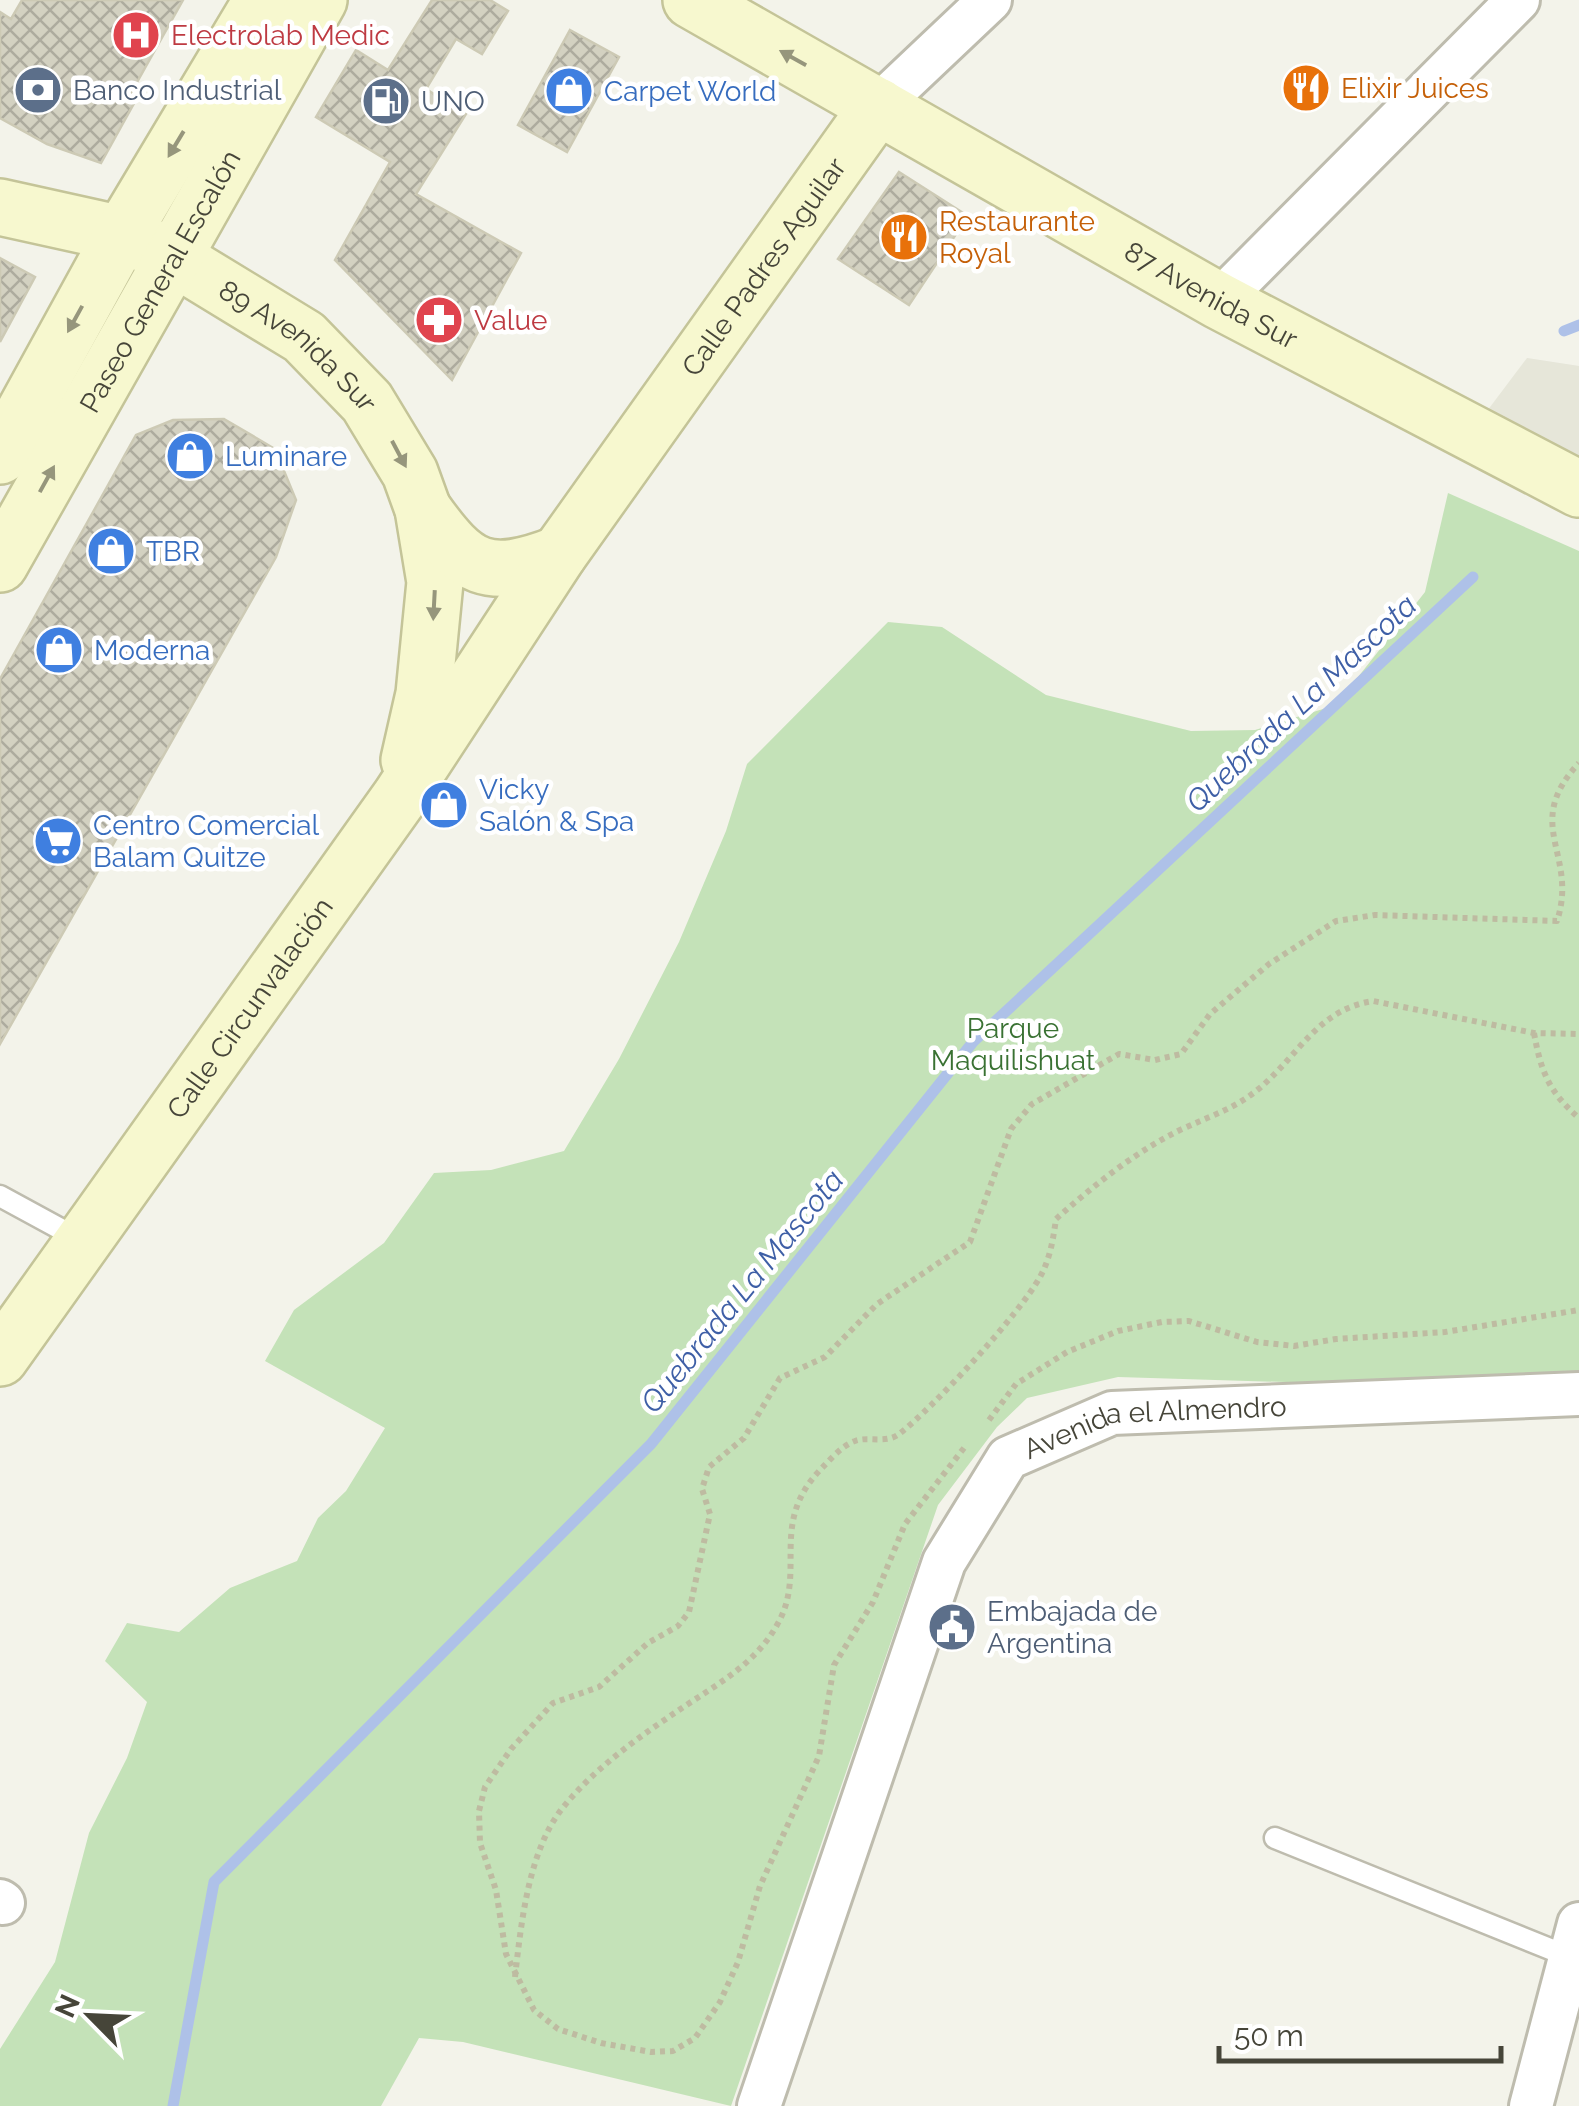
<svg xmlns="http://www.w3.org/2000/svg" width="1579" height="2106" viewBox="0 0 1579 2106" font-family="Raleway,sans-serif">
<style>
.residential{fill:#e6e6d9}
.park{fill:#c4e2b8}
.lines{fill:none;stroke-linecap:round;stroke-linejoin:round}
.stream{stroke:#aec1e8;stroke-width:11}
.building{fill:url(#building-cross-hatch);stroke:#cdcab5;stroke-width:2.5}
.lane-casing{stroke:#bebcae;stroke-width:25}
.street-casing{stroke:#bebcae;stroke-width:48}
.secondary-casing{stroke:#c4c498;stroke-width:60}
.path{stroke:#bebba1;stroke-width:6;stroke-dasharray:5 5;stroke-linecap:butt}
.lane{stroke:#fff;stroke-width:20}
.street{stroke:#fff;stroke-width:42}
.secondary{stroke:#f7f8cf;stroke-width:55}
.oneway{fill:#96967c}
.labels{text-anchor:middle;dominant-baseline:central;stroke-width:9;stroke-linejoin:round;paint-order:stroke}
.health-label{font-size:28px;fill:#be3a42;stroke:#fff;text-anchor:start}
.food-label{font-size:28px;fill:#c56008;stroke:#fff;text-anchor:start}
.service-label{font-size:28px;fill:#4e5e75;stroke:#fff;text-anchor:start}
.shop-label{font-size:28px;fill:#366cbe;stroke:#fff;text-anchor:start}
.street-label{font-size:28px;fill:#464539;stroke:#fff}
.park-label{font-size:28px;fill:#3a7233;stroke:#fff}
.water-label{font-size:30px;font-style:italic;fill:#3e5fa6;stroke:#fff}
</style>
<defs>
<pattern id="building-cross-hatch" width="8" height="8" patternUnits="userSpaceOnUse" patternTransform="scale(2.5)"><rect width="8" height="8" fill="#d3d1c1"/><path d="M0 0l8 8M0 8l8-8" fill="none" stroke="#adab9e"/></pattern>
</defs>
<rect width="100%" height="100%" fill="#f3f3ea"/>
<polygon class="residential" points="1527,358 1579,366 1579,466 1472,431"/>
<polygon class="park" points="1448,493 1579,551 1579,1391 1118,1377 1027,1398 997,1427 938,1505 731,2106 463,2042 419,2038 381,2106 0,2106 0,2049 55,1962 89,1833 127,1758 147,1702 105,1661 127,1623 179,1632 230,1588 297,1561 318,1518 346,1491 385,1428 265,1361 294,1310 384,1243 434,1173 491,1170 564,1151 619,1059 679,942 726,831 747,764 888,622 942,627 1046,695 1191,731 1255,730 1336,705 1425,592"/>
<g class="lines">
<g class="stream">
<polyline points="1564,331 1579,325"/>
<polyline points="173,2106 214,1882 651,1444 973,1042 1473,577"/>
</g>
</g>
<g class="building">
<polygon points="22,0 183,0 131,93 138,96 101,163 47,144 0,118 0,12 11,19"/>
<polygon points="432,0 490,0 508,11 482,54 456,39 426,89 466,114 416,194 521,253 452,380 335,260 390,162 316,117 356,50 388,70"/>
<polygon points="570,30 619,57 567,152 518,125"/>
<polygon points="899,172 968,216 909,305 838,259"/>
<polygon points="0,258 35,277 0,342"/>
<polygon points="224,419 275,449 296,500 276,557 0,1044 0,679 136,435 173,420"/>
</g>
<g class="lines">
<g class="lane-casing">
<g id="lane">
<polyline points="0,1196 79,1239"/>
<polyline points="1275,1838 1570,1957"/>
</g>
</g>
<g class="street-casing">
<g id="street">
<polyline points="878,106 990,0"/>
<polyline points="1219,301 1518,0"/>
<polyline points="0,1901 3,1903"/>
<path id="s1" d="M759,2106L944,1562L1008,1458L1112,1413L1579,1394"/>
<polyline points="1531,2106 1579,1924"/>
</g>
</g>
<g class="secondary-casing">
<g id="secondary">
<path id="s2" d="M691,0L1219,301L1579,489"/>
<path id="s3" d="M0,207L122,234L171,256L304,337L367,402L410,473L423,509L435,582L424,694L409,760"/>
<polyline points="0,456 122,234 262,0"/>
<path d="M423,509C466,570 487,582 559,554"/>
<path id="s4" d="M0,564L319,0"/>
<path id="s5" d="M0,1358L400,797L559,554L878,106"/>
</g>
</g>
<g class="path">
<path d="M1534,1033C1541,1072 1549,1092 1579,1118"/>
<polyline points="989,1420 1016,1384 1067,1352 1118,1331 1162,1322 1189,1321 1257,1342 1294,1346 1336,1339 1445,1332 1579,1310"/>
<path d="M964,1448L905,1524L873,1602L834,1665L819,1756L760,1886L738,1962L720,2002L695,2038L673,2051L651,2052L601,2043L558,2029L534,2010L506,1954L496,1890L480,1843L479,1811L485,1787L511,1749L553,1703L599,1687L648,1643L678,1626L689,1612L710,1514L702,1489L709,1467L744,1438L780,1378L825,1357L877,1304L970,1242L1011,1129L1032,1104L1119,1054L1155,1060L1181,1054L1210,1014L1269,964L1336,921L1375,915L1557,921C1579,854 1521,825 1579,763"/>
<path d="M515,1977C521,1925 528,1853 561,1810C593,1769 639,1737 682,1708C719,1683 755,1664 777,1625C808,1572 768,1525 820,1470C830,1460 841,1446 855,1441C868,1436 886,1444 899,1434C934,1407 1018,1316 1040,1277C1050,1259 1053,1240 1056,1219C1093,1186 1135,1152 1180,1130C1210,1116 1235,1109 1261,1087C1299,1054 1319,1009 1373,1001L1534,1033L1579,1034"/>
</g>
<use href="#lane" class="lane"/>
<use href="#street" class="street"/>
<use href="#secondary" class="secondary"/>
</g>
<defs><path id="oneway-solid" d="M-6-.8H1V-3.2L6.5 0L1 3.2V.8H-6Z" transform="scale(2.5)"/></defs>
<g class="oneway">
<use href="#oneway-solid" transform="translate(793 58) rotate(-151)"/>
<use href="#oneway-solid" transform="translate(176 144) rotate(121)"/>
<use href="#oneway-solid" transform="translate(75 319) rotate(119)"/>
<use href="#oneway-solid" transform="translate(399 454) rotate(62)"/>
<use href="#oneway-solid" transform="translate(47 479) rotate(-61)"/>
<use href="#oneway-solid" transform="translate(434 605) rotate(93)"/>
</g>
<defs>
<g id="hospital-disc" transform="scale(2.5)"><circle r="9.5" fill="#e0444e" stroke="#fff"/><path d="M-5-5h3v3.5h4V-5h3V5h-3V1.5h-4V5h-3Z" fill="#fff"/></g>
<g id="restaurant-disc" transform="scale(2.5)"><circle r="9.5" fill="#e8710a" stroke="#fff"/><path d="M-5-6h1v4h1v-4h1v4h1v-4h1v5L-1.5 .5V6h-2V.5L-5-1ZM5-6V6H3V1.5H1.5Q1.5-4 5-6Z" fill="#fff"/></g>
<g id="bank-disc" transform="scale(2.5)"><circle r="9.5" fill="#5c6f8a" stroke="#fff"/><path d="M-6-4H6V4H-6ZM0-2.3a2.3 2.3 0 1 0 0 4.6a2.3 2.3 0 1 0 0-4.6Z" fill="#fff"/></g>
<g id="shop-disc" transform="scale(2.5)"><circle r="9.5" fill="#3f7fe0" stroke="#fff"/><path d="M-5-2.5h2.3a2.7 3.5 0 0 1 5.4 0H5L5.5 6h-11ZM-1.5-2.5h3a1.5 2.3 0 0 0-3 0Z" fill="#fff"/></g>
<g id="fuel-disc" transform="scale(2.5)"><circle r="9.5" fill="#5c6f8a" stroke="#fff"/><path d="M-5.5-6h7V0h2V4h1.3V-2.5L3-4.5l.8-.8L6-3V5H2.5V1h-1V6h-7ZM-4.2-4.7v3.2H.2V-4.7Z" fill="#fff"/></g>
<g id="pharmacy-disc" transform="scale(2.5)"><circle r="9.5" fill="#e0444e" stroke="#fff"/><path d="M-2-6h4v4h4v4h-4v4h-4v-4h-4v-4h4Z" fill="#fff"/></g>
<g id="supermarket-disc" transform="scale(2.5)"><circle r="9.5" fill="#3f7fe0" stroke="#fff"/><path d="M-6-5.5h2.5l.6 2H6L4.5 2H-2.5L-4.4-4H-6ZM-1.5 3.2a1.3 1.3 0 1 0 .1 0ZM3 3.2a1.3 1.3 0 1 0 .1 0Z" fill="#fff"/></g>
<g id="civic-disc" transform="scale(2.5)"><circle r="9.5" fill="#5c6f8a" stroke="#fff"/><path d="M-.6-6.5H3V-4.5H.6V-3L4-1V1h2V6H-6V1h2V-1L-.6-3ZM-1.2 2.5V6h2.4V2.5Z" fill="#fff"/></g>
</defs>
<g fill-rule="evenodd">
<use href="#hospital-disc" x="136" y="35"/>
<use href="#restaurant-disc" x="1306" y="88"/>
<use href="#bank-disc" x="38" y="90"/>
<use href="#shop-disc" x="569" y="91"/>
<use href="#fuel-disc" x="386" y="101"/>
<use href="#restaurant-disc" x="904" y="237"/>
<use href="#pharmacy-disc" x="439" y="320"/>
<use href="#shop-disc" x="190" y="456"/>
<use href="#shop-disc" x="111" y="551"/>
<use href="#shop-disc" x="59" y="650"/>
<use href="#shop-disc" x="444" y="805"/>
<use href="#supermarket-disc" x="58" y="841"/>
<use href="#civic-disc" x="952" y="1627"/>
</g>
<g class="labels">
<g class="health-label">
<text x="171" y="35">Electrolab Medic</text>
<text x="474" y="320">Value</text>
</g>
<g class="food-label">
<text x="1341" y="88">Elixir Juices</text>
<text x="939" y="221">Restaurante<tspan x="939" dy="32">Royal</tspan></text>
</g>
<g class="service-label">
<text x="73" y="90">Banco Industrial</text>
<text x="421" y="101">UNO</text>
<text x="987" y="1611">Embajada de<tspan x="987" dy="32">Argentina</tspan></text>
</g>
<g class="shop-label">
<text x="604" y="91">Carpet World</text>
<text x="225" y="456">Luminare</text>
<text x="146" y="551">TBR</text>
<text x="94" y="650">Moderna</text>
<text x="479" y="789">Vicky<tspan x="479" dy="32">Salón &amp; Spa</tspan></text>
<text x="93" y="825">Centro Comercial<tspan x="93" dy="32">Balam Quitze</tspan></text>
</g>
<g class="street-label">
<text stroke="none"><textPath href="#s5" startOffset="1332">Calle Padres Aguilar</textPath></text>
<text stroke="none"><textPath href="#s4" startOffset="325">Paseo General Escalón</textPath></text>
<text stroke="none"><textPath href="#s2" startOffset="598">87 Avenida Sur</textPath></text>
<text stroke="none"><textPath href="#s3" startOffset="335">89 Avenida Sur</textPath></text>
<text stroke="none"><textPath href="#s5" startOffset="430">Calle Circunvalación</textPath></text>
<text stroke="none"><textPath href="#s1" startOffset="850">Avenida el Almendro</textPath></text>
</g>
<g class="park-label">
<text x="1013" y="1028">Parque<tspan x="1013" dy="32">Maquilishuat</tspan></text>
</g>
<g class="water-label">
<text transform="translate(1301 703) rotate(-43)">Quebrada La Mascota</text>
<text transform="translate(742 1291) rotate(-51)">Quebrada La Mascota</text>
</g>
</g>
<g transform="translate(90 2016) rotate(294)" stroke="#ffffff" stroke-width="8" paint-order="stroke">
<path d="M0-8L18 38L0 25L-18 38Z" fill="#464539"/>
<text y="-15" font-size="28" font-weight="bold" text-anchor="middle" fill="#464539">N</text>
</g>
<path d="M1219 2046v15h282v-15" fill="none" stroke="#464539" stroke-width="5"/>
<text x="1234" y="2046" font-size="30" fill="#464539" stroke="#ffffff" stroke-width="8" paint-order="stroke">50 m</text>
</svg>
